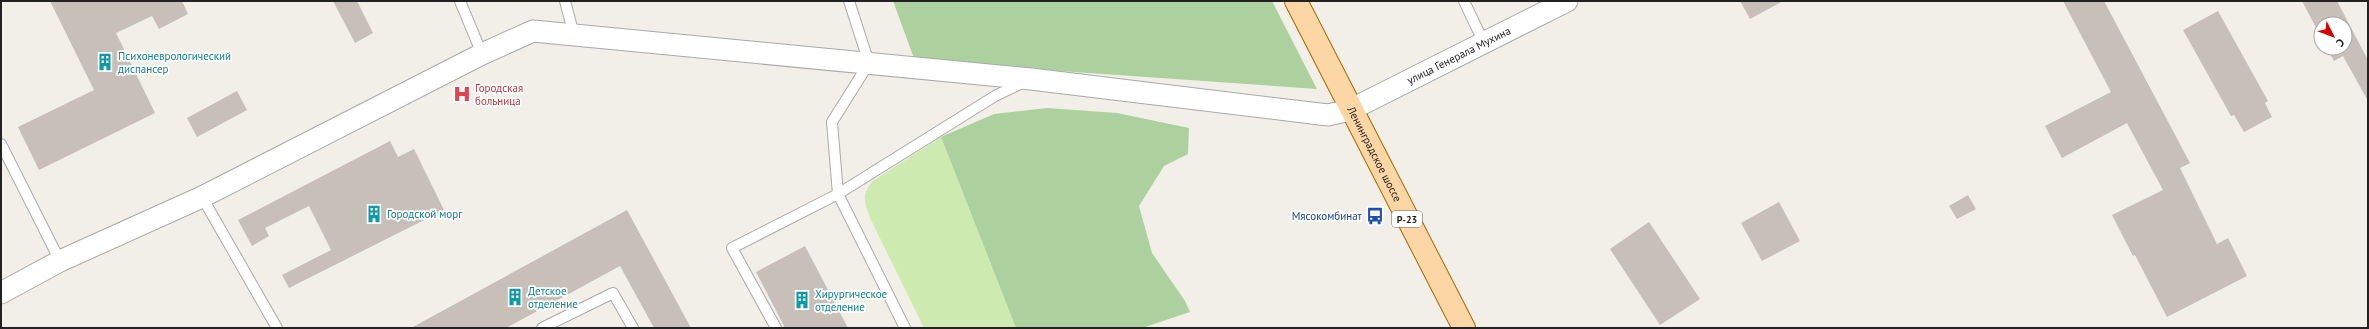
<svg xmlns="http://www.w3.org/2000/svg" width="2369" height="329" viewBox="0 0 2369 329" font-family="'PT Sans',sans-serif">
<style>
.grass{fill:#cdebb0}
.forest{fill:#add19e}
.building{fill:#c7bfb8}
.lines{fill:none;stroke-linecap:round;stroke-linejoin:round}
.lane-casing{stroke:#a9a9a9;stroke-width:12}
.street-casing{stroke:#a9a9a9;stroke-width:23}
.primary-casing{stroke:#a06b00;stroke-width:24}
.lane{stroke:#fff;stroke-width:10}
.street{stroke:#fff;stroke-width:21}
.primary{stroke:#fcd6a4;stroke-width:22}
.labels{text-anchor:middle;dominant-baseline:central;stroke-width:3.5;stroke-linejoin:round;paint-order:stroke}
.shield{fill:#fff;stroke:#646464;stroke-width:1}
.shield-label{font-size:10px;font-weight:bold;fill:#222}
.culture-label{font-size:11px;fill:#0d838f;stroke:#fff;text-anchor:start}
.street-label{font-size:11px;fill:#222;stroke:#fff}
.health-label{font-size:11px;fill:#be3a42;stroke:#fff;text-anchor:start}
.transit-label{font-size:11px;fill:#164399;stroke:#fff;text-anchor:end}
</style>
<rect width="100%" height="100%" fill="#f2efe9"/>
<path class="grass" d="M941,137L1016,328H924L871,220C865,203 860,196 873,181Z"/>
<g class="forest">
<polygon points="893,1 1272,1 1317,89 915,61"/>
<polygon points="1047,108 1117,113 1189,128 1188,154 1164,166 1139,206 1152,253 1185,301 1190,312 1142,328 1016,328 941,137 994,114"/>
</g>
<g class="building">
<polygon points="50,1 182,1 188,14 159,29 152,16 116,33 155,113 39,170 18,127 94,90"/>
<polygon points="333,1 357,1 373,33 355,43"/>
<polygon points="1740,1 1783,1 1750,19"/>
<polygon points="2063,1 2104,1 2190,163 2180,168 2217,244 2228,238 2247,276 2167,317 2135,255 2133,256 2112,215 2163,190 2127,123 2062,158 2045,126 2111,92"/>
<polygon points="2302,1 2337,1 2368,60 2368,101 2343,56 2334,61 2327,48 2345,48 2345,24 2321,24 2321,37"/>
<polygon points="2218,11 2268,101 2265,103 2272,117 2244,132 2234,115 2231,116 2183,30"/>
<polygon points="237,91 247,110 197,137 187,118"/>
<polygon points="390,141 398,157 414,149 444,210 289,288 282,275 331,250 309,206 265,228 269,236 252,246 238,220"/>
<polygon points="1968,195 1976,209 1957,219 1949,206"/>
<polygon points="1779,202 1800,241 1762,261 1741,223"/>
<polygon points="627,210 691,328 654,328 620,266 506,328 411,328"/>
<polygon points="1649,222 1700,299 1660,325 1610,249"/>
<polygon points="805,246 848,328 785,328 756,272"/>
</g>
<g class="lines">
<g class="lane-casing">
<g id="lane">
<polyline points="460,1 482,54"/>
<polyline points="565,1 574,35"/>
<polyline points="849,1 869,63 832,122 838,194 995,96 1024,82"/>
<polyline points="1464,1 1484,43"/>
<polyline points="1,144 60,261"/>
<polyline points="202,197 277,328"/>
<polyline points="542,328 613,293 633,328"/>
<polyline points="776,328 732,248 838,194 905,328"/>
</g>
</g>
<g class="street-casing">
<g id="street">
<path id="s1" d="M1,293L60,261L202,197L482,54L533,31L1031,79L1328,115L1350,110L1567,1"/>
</g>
</g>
<g class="primary-casing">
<g id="primary">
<path id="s2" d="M1296,1L1464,328"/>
</g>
</g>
<use href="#lane" class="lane"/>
<use href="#street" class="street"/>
<use href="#primary" class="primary"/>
</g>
<defs>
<g id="building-bare" transform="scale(1.38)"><path d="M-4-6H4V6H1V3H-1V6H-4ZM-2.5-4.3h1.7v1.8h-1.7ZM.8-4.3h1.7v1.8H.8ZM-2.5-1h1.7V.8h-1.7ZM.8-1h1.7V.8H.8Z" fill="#0f9aa8" stroke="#fff" stroke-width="2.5" paint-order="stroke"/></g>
<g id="hospital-bare" transform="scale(1.38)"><path d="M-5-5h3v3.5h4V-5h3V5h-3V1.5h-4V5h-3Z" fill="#e0444e" stroke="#fff" stroke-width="2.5" paint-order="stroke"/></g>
<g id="bus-bare" transform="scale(1.38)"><path d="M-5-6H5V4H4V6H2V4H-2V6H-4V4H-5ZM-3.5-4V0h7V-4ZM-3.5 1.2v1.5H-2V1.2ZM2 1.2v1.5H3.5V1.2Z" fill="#1a4fb4" stroke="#fff" stroke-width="2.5" paint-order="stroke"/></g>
</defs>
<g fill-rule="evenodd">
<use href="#building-bare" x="105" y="62"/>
<use href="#hospital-bare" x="462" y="94"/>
<use href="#building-bare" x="374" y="214"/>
<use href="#bus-bare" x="1375" y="216"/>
<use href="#building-bare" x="515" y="297"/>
<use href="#building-bare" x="802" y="300"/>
</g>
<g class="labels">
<rect class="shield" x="1392" y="211" width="30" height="16" rx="3"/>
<g class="shield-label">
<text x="1407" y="219">Р-23</text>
</g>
<g class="culture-label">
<text x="118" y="56">Психоневрологический<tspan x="118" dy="13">диспансер</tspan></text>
<text x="387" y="214">Городской морг</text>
<text x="528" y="291">Детское<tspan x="528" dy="13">отделение</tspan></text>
<text x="815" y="294">Хирургическое<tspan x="815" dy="13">отделение</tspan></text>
</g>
<g class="street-label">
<text stroke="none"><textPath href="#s1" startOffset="1537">улица Генерала Мухина</textPath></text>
<text stroke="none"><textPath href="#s2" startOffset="172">Ленинградское шоссе</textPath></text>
</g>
<g class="health-label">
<text x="475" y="88">Городская<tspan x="475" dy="13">больница</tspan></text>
</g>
<g class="transit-label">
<text x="1362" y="216">Мясокомбинат</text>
</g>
</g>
<rect width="2369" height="329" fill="none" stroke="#222222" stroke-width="4"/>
<g transform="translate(2333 36) rotate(132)"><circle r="19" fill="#ffffff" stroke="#a7a7a7"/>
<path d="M0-3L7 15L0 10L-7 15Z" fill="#d40000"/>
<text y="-6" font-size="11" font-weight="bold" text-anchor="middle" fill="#222222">С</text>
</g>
</svg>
